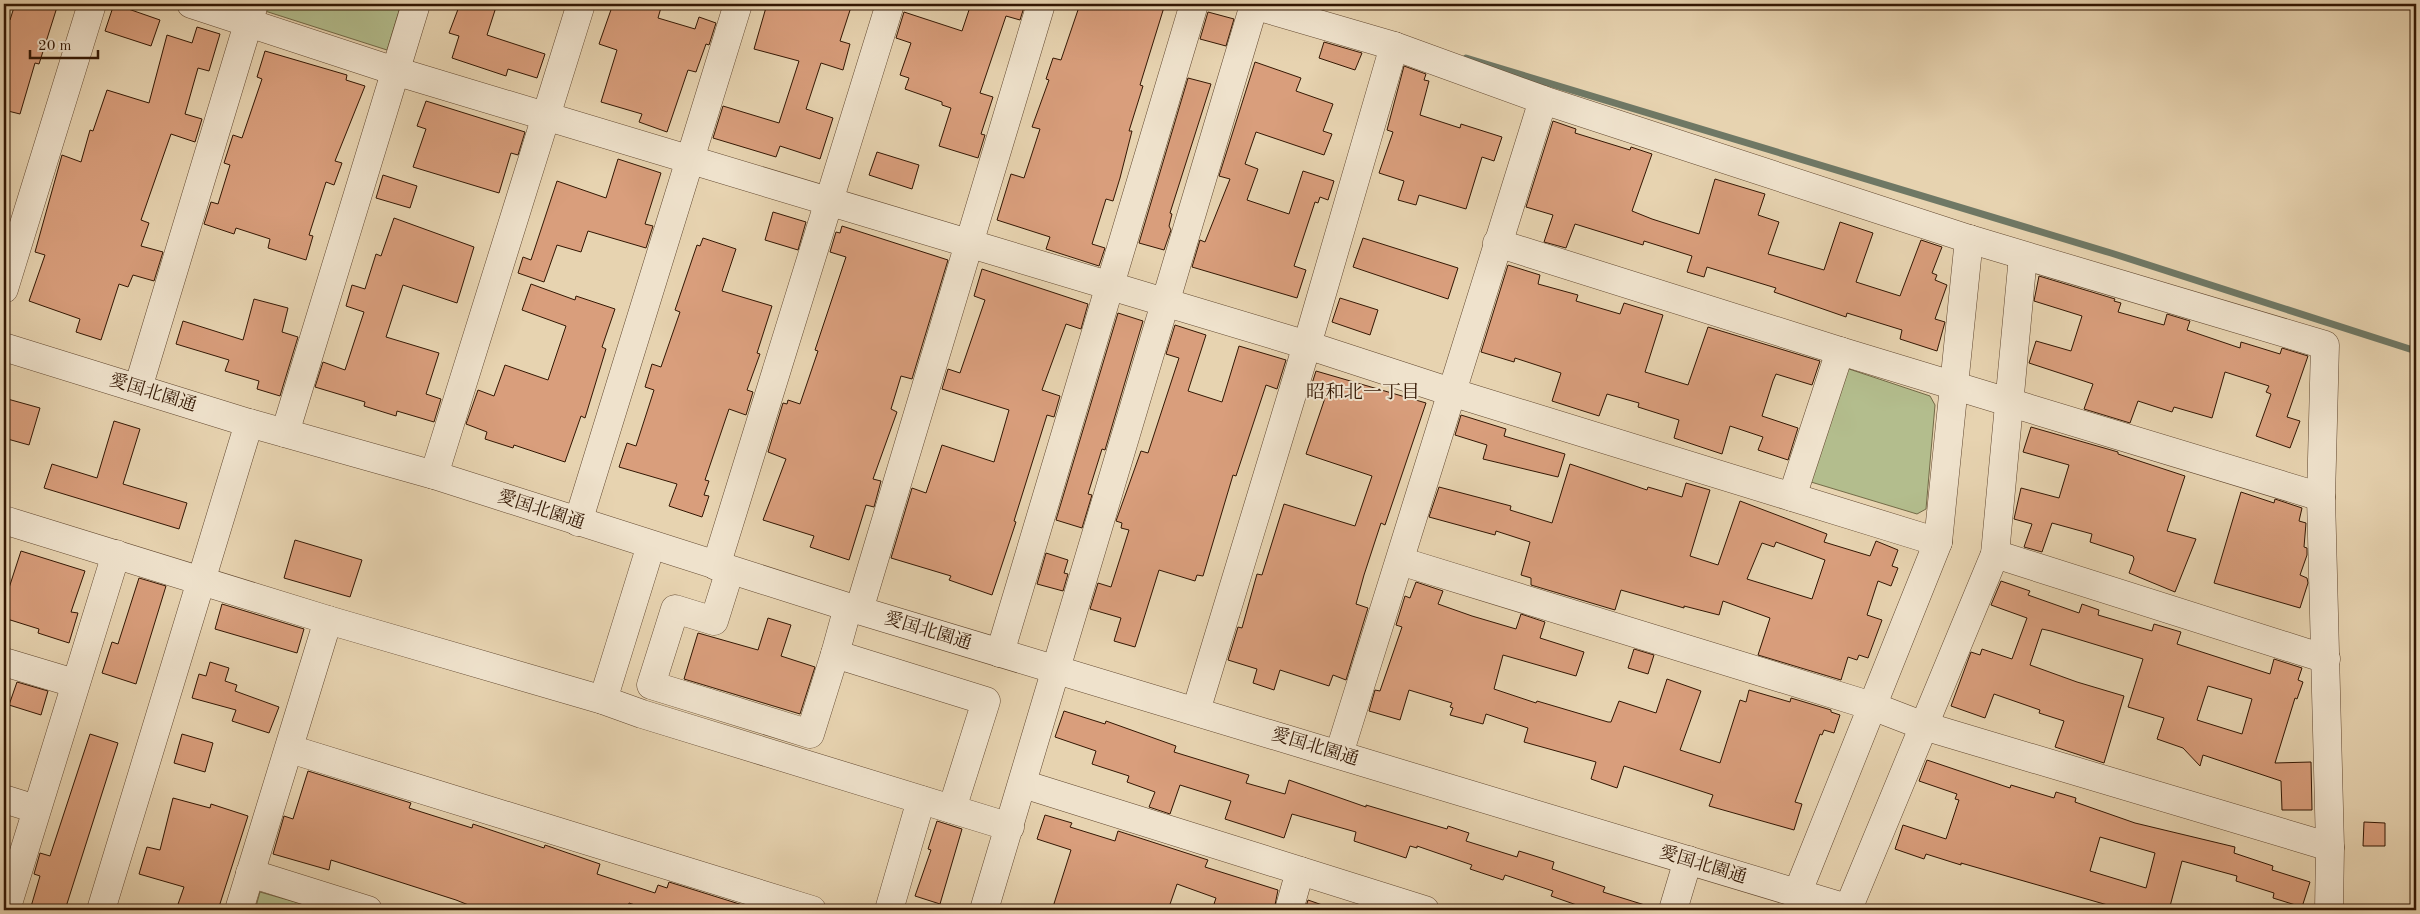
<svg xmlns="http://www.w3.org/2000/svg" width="2420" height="914" viewBox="0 0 2420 914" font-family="'Old Standard TT','Noto Serif JP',serif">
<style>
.green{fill:#b3bd8d;stroke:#736a48}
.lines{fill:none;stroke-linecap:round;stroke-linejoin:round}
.stream{stroke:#6f7865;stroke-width:7}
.building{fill:#d99e7c;stroke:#331703;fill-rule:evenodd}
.minor-casing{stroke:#60462e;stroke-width:29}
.minor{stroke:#efe2cc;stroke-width:28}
.labels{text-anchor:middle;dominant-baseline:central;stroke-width:4;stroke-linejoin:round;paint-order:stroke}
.street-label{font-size:18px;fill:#331703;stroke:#efe2cc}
.neighbourhood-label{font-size:19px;fill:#331703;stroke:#efe2cc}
</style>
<rect width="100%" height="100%" fill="#e7d3b0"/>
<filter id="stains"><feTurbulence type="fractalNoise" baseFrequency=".004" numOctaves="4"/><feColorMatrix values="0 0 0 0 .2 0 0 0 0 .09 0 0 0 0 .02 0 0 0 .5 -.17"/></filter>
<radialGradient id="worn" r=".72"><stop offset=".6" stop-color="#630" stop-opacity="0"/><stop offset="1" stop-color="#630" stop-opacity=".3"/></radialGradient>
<g class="green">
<polygon points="267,4 401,4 387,50 265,11"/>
<polygon points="1846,368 1930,396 1935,405 1926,509 1917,514 1811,482"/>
<polygon points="260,892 323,910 255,910"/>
</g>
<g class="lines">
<polyline class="stream" points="1466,58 2111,253 2416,351"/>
</g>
<g class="building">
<polygon points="15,4 58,4 39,64 35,63 20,114 4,110 4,18 10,20"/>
<polygon points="114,4 160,20 151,46 105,31"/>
<polygon points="460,4 497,4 487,35 545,54 537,78 508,69 506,76 452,58 459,36 449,33"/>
<polygon points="613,4 662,4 658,18 695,29 699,17 716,23 709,45 706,44 696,72 688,70 667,132 639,122 642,114 601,102 617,50 599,44"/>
<polygon points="767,4 852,4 840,41 850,44 843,70 821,63 806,109 833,118 820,159 780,146 776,157 713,138 723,106 779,123 799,61 754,49"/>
<polygon points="971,4 1025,4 1020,20 1006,16 980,93 993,97 981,134 985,135 978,158 939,146 951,108 942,105 942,102 905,89 909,78 900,75 911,43 896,38 904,12 962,31"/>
<polygon points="1080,4 1165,4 1140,85 1143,86 1129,131 1132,131 1120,178 1113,201 1106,199 1092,244 1105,248 1099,266 1046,249 1050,237 997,220 1011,174 1024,178 1040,129 1032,127 1049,80 1046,79 1053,58 1061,60"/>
<polygon points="1208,12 1234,19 1226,46 1200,39"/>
<polygon points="197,27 220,34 209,71 198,68 185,114 202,119 195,142 171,134 141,220 149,223 141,246 163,252 154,281 133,275 128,287 119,284 101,340 76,332 80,319 29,301 45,255 35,252 62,155 81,162 90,130 93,131 107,90 149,103 167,35 192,43"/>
<polygon points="1324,42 1362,53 1355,70 1319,58"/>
<polygon points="265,51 347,75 346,80 365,86 335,161 342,163 334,185 326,182 309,235 313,236 306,260 268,248 270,239 236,228 234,234 204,224 211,202 218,204 230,165 224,163 233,135 242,138 262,79 257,77"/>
<polygon points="1255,62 1301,78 1296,91 1333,104 1323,131 1332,134 1324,155 1256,132 1245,164 1258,169 1247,200 1289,214 1303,171 1334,181 1328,200 1320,197 1318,203 1315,202 1294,266 1306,270 1297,298 1192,267 1200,240 1205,242 1230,179 1219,176"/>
<polygon points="1404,66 1426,74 1424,80 1429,81 1420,115 1460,128 1461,124 1502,137 1494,161 1482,157 1466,209 1419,195 1416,205 1398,200 1404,181 1379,173 1393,132 1387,130"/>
<polygon points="1188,78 1211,84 1170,213 1172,214 1169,226 1171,230 1164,250 1139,243"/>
<polygon points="426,101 525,132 518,155 511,153 499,193 413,167 426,129 417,126"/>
<polygon points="1553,121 1576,129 1575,133 1630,150 1631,147 1652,154 1632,211 1652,219 1699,234 1715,179 1765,194 1758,215 1779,222 1768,254 1824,270 1840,222 1873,233 1856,282 1900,296 1921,240 1942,247 1932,273 1937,275 1935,280 1947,285 1935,319 1945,322 1937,351 1900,339 1902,330 1847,313 1846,317 1774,292 1776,288 1707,267 1704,277 1687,272 1692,256 1644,241 1643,245 1575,224 1566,248 1544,242 1553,215 1526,207"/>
<polygon points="877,152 919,165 912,189 869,175"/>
<polygon points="618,159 661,173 645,224 653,226 646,248 588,231 581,252 557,245 544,282 518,273 523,257 531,260 557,181 606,198"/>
<polygon points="383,175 417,186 410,208 376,198"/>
<polygon points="773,212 806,222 798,250 765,240"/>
<polygon points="394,218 474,247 457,303 403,285 386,337 439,353 426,394 441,399 434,422 397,411 396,416 364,406 365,402 315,387 323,362 345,370 364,312 346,306 352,285 365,289 376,254 381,256"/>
<polygon points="842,226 948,260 912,379 901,376 891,409 897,412 873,479 881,481 874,507 866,505 849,560 810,547 814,536 763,520 786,459 768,452 783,403 787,404 788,400 800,404 818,351 815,350 846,257 830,252 836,232 840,233"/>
<polygon points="703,238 736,249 722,291 772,306 757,353 760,354 747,390 753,392 746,415 729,409 705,480 709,481 704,495 709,496 702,517 669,506 677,484 619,467 627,443 636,446 654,390 645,387 652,364 661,367 680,312 675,310 697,245 700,246"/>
<polygon points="1363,238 1458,268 1448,299 1353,267"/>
<polygon points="1508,265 1540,275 1538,284 1578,295 1576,301 1620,314 1624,303 1663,315 1645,372 1688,385 1708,327 1820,361 1812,385 1776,374 1773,381 1762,416 1798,428 1788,460 1758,450 1763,437 1730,426 1722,454 1674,438 1679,420 1638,407 1639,403 1607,394 1599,416 1552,401 1561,373 1515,358 1514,362 1481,352"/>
<polygon points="982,269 1088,304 1081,329 1066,324 1042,390 1060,396 1054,417 1047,415 1014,521 1016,522 992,595 949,580 951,576 891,558 912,488 926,493 942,445 994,462 1009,410 942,389 948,369 960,373 985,300 974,296"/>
<polygon points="2039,276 2115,299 2114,301 2121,303 2118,312 2164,325 2167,314 2190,321 2187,330 2240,348 2241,342 2280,354 2282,348 2308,356 2287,417 2300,421 2290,448 2256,436 2271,394 2266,392 2269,386 2225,372 2212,418 2174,407 2172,412 2138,401 2130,423 2084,409 2093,384 2029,363 2036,341 2071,351 2082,316 2034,301"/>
<polygon points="531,284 575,300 576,296 615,309 602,347 606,349 585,418 581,416 565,462 514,445 513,448 485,439 487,432 466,424 478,390 494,396 505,365 548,380 566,326 522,310"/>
<polygon points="1340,298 1378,310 1370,335 1332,322"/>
<polygon points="254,299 288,308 282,332 298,337 280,396 257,389 259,381 225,371 229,360 176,344 183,321 243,340"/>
<polygon points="1118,313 1143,321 1105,450 1102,449 1088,494 1092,495 1082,528 1056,520"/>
<polygon points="1175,325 1206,335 1188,391 1222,402 1239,346 1286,360 1277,389 1266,385 1236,476 1233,475 1203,576 1197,575 1195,581 1159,570 1135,647 1114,641 1121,618 1090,609 1098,583 1111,587 1129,530 1121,528 1122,523 1116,521 1141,451 1148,453 1179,358 1166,354"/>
<polygon points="1316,371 1426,403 1385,525 1381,523 1364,575 1356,604 1368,608 1346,680 1333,675 1329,686 1280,670 1274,690 1253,683 1257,669 1228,660 1238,627 1242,628 1257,574 1262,575 1284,504 1355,526 1372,476 1306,454 1325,398 1309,393"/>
<polygon points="4,398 40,408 29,445 4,438"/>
<polygon points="1461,415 1506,429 1504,436 1565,454 1558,477 1483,459 1487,445 1455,435"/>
<polygon points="114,421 140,429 123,484 187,503 179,529 44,488 52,464 97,478"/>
<polygon points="2031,427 2118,452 2118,454 2185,476 2167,531 2196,539 2175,592 2129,573 2134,559 2133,556 2090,542 2092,534 2052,523 2042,552 2024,547 2032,524 2014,519 2021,488 2059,498 2069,465 2023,452"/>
<path d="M1570,464L1647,490L1648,487L1682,497L1686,483L1710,490L1690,556L1718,565L1740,501L1827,534L1824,542L1870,556L1876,541L1898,550L1892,566L1898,568L1891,586L1878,581L1867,615L1882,620L1868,658L1859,655L1857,660L1848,657L1841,680L1758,655L1770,618L1723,601L1719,615L1684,606V608L1621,590L1615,610L1531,585V578L1521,575L1530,542L1496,531L1495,535L1429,517L1439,487L1511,506L1510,510L1552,523ZM1776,542L1825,560L1812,599L1747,579L1762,543L1774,547Z"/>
<polygon points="2241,492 2274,503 2275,499 2302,508 2299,521 2306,523 2304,547 2307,548 2307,555 2300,575 2307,578 2308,583 2300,608 2214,583"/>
<polygon points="295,540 362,560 350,597 284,578"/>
<polygon points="21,551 85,571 71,612 78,613 69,643 38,633 39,629 4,618 4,590 8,591"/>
<polygon points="1046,553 1068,560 1064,573 1068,574 1063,591 1037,584"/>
<polygon points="139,578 166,586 136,684 102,673 112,642 118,644"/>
<path d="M2001,581L2030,591L2028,595L2079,613L2082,604L2099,610L2098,615L2152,631L2154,624L2181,632L2177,644L2270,674L2274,659L2302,668L2298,680L2303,682L2297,699L2295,698L2275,763L2311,762L2312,810H2282L2281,781L2203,755L2200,766L2183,748L2157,739L2164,718L2128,707L2143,659L2051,631L2042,629L2030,665L2077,682L2124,696L2104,763L2055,747L2064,721L2039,713L2040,710L1994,694L1985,718L1951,706L1971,652L1980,655L1982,649L2012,659L2027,618L1991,605ZM2208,686L2252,699L2242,734L2197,720Z"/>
<polygon points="1416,582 1443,591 1438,604 1472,616 1516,629 1521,614 1545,622 1540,638 1584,652 1576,676 1503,655 1494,689 1536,703 1537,701 1608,722 1611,722 1619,701 1656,713 1667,679 1701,691 1680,750 1720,763 1740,700 1746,702 1749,690 1790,702 1791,698 1831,710 1831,712 1840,715 1834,733 1824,730 1822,735 1820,734 1795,802 1802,804 1794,830 1709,806 1713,795 1624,766 1617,788 1591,779 1596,762 1524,742 1528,728 1486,714 1483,724 1450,715 1453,708 1450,707 1452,703 1409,690 1400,720 1369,711 1375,690 1380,691 1402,627 1396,625 1405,596 1410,598"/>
<polygon points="222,604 304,629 297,653 215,629"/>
<polygon points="768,618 791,625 781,656 815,667 800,714 684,679 698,633 758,650"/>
<polygon points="1634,649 1654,655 1648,674 1628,668"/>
<polygon points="210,662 229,668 225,681 237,685 235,691 279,707 269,733 232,721 236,710 192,698 199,674 206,676"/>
<polygon points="17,682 48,691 41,715 9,705"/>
<polygon points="1064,711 1105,724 1106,721 1176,746 1174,752 1249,775 1246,783 1285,794 1289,780 1366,807 1366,805 1447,829 1448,826 1469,833 1466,841 1517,857 1519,851 1554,862 1552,869 1605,887 1603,892 1648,906 1647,910 1591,910 1551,896 1553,891 1505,875 1503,880 1470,869 1472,865 1417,846 1417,848 1410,846 1406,858 1354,841 1356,832 1292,814 1284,838 1225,819 1231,801 1180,785 1170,814 1149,807 1155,792 1127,782 1129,776 1092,764 1096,751 1055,737"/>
<polygon points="90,734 118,743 65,910 30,910 40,876 34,874 40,853 50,856"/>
<polygon points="182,734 213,743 205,772 174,763"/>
<path d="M1927,760L2010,788L2011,785L2054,798L2056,792L2076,798L2075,802L2135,823L2235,847L2234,853L2273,866L2272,870L2310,882L2302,907L2273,898L2274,893L2236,881L2237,876L2182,861L2169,910H2125L1961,863V865L1926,854L1924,859L1895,849L1903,825L1946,839L1959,800L1955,799L1957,794L1919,781ZM2100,837L2155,853L2146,888L2090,871Z"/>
<polygon points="308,771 411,803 409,808 472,828 473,824 544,848 545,845 565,852 600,864 597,874 655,893 658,885 667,888 669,882 749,907 748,910 650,910 629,903 627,910 481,910 456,900 331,860 329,870 273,854 284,816 293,819"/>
<polygon points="173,798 210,808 211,804 248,816 218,910 176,910 184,887 139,874 147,847 160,850"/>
<polygon points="1045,815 1072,823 1070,827 1115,841 1118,831 1208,860 1205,867 1278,890 1274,910 1231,910 1214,904 1216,898 1177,884 1168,910 1052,910 1071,850 1037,839"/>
<polygon points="937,821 962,829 940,904 915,896 931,850 928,849"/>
<polygon points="2364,822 2385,823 2385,846 2363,846"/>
<polygon points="1308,900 1328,907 1328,910 1305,910"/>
</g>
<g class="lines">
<g class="minor-casing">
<g id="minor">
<polyline points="191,4 395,71 1307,345 1451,392 1938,542"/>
<polyline points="1250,4 1394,46 1543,100 1969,239 2325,345 2321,497 2330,847 2329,910"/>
<polyline points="1497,243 1840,351 2321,497"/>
<polyline points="4,289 92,4"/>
<polyline points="4,347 249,423 434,475 848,607 1853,910"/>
<polyline points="138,388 254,4"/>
<polyline points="285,433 416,4"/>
<polyline points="434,475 581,4"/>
<polyline points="1792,497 1840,351"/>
<polyline points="4,520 328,620 603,700 642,714 1010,827"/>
<polyline points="578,522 738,4"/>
<polyline points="1995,554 2326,659"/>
<polyline points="1400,561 1872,706 1924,726 2330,847"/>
<polyline points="716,566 890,4"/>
<polyline points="730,570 714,621 675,609 651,685 810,734 835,654 986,701 952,809"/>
<polyline points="859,610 1041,4"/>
<polyline points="1000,653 1194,4"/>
<polyline points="835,654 848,607"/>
<polyline points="4,662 74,683"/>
<polyline points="603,700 651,545"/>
<polyline points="1196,711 1307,345 1394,46"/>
<polyline points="290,749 812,910"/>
<polyline points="1339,754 1543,100"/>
<polyline points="1023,784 1425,910"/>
<polyline points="4,799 36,809"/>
<polyline points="250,873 368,910"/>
<polyline points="1797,894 1938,542 1969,239"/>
<polyline points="1848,909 1995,554 2023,256"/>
<polyline points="6,910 116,554"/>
<polyline points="101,910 249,423"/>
<polyline points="239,910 328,620"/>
<polyline points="889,910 921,800"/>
<polyline points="984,910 1254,5"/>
<polyline points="1289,910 1300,871"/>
<polyline points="1673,910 1688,860"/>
</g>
</g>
<use href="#minor" class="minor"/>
</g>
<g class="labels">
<g class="street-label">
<text transform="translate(153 393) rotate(17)">愛国北園通</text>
<text transform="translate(541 510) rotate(18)">愛国北園通</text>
<text transform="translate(928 631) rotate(17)">愛国北園通</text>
<text transform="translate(1315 747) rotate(17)">愛国北園通</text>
<text transform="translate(1703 865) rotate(17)">愛国北園通</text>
</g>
<g class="neighbourhood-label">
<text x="1363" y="393">昭和北一丁目</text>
</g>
</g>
<rect width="2420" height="914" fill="none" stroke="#e7d3b0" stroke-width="20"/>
<rect x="5" y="5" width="2410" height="904" fill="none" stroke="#331703" stroke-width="2.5"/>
<rect x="10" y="10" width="2400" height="894" fill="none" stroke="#331703"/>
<path d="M30 50v8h68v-8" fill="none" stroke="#331703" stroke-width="2.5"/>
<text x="38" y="50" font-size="15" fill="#331703" stroke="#efe2cc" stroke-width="4" paint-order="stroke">20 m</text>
<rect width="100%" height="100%" filter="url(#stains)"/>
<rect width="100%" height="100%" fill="url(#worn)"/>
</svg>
